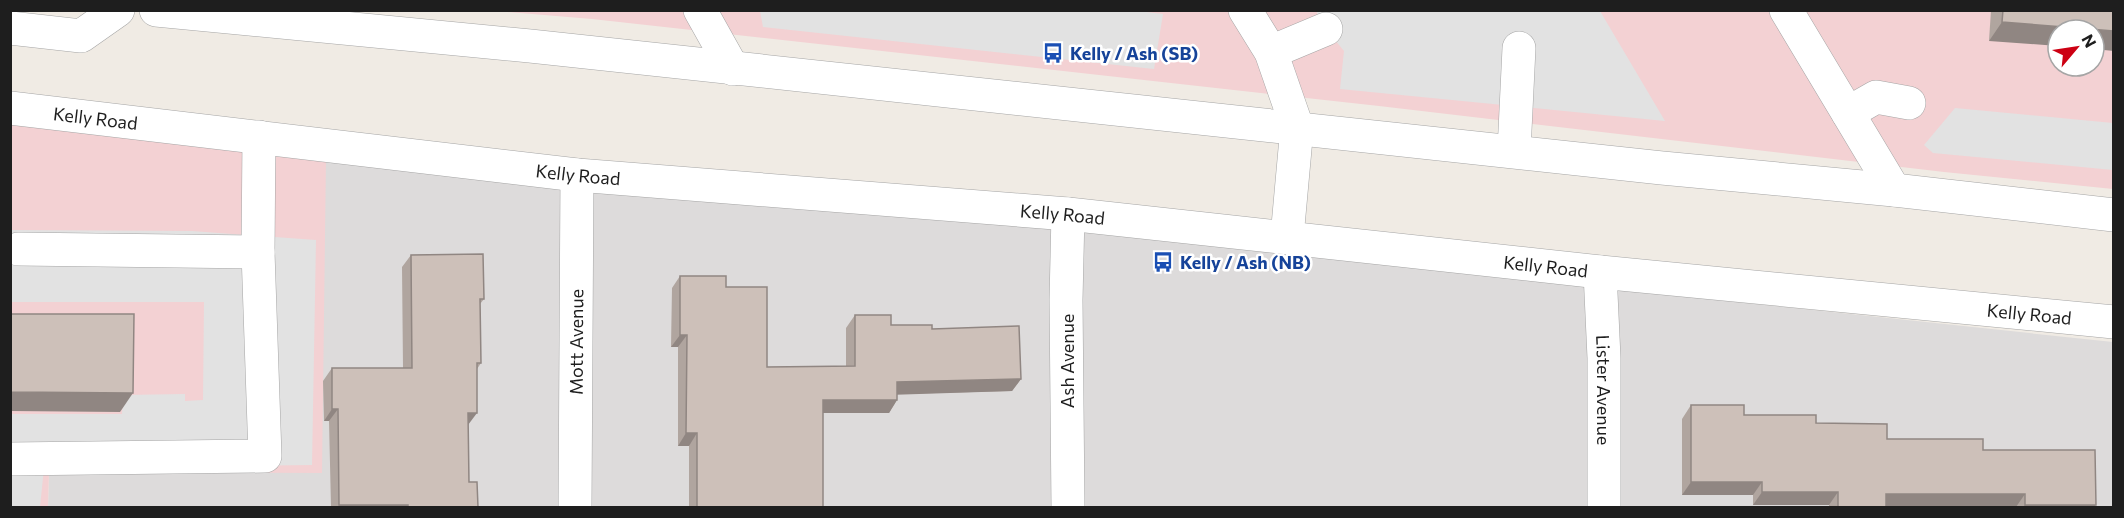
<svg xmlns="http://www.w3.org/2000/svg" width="2124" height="518" viewBox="0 0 2124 518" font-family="Commissioner,sans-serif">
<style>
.residential{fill:#dddbdb}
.commercial{fill:#f3d1d3;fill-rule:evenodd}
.parking{fill:#e2e2e2}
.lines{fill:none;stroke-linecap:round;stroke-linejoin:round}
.minor-casing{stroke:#a5a5a5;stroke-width:34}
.minor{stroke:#fff;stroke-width:33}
.wall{fill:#b0a59f}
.shaded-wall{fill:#908682}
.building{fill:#cdc0b9;stroke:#908682;stroke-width:1.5}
.labels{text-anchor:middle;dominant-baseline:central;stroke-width:5;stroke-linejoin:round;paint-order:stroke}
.transit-label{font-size:18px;font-weight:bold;fill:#164399;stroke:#fff;text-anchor:start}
.street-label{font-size:18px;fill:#1e1e1e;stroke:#fff}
</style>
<rect width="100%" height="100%" fill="#f0ebe4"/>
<polygon class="residential" points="326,158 750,197 2113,342 2113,507 48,508 49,472"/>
<g class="commercial">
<path d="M496,11H2113V189L1944,172L1379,106L592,19ZM2058,30H2094V66H2058Z"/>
<polygon points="11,124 326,158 322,473 49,472 48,507 11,508"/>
</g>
<g class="parking">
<polygon points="1130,10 1163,14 1154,69 763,27 760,11"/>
<polygon points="1316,11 1600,11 1665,121 1340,89 1344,51 1326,29"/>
<polygon points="1955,108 2113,123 2113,170 1933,153 1924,145"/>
<polygon points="11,230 192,231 316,240 312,465 44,468 40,507 11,507 11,414 122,414 123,395 185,394 185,401 203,400 204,302 11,302"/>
</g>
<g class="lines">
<g class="minor-casing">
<g id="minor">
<polyline points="156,10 530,46 1662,168 1894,190 2114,215"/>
<polyline points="700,10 733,69"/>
<polyline points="1245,10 1271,52 1297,127 1287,237"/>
<polyline points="1786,10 1894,190"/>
<polyline points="10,28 81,36 118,10"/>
<polyline points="1271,52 1326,29"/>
<path id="s1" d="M10,108L577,175L1068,214L1600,272L2114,322"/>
<polyline points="1848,113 1876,97 1909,103"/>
<polyline points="1514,151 1519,48"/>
<polyline points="18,249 258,252"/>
<path id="s2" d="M1600,272L1604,358V508"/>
<polyline points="10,459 265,456 258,252 259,137"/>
<path id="s3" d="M575,508L577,175"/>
<polyline points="1068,508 1066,300 1068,214"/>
</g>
</g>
<use href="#minor" class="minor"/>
</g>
<g class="wall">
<polygon points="1991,10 2114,10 1989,41"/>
<polygon points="411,255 484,299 480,304 481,363 477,369 468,425 469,482 478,507 331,507 329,421 324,421 323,381 332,368 403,368 402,267"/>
<polygon points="680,276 726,287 767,367 846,366 846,328 855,315 891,325 932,329 1021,379 1012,391 897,394 897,400 889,413 823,413 823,507 689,507 689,446 678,446 678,347 671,347 672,288"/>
<polygon points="1691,405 1744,415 1816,423 1887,439 1983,450 2094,507 1829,507 1829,505 1753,505 1753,495 1682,495 1682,419"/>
</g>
<g class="shaded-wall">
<polygon points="2002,22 2114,31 2114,51 2094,49 2094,30 2058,30 2058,46 1989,41"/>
<polygon points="680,335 687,335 678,347 671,347"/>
<polygon points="1021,379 1012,391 888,395 897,382"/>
<polygon points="10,392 133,393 120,412 10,411"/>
<polygon points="823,400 897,400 889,413 814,413"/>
<polygon points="332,409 338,409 329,421 324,421"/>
<polygon points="468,413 477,413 468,425"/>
<polygon points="686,433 697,433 689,446 678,446"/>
<polygon points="1691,482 1762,482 1753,495 1682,495"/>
<polygon points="1762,492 1838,492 1829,505 1753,505"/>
<polygon points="1886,494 2025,494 2016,507 1877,507"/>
<polygon points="339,505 408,505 406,507 338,507"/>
<polygon points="2025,505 2096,505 2094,507 2023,507"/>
</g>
<g class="building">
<polygon points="2003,10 2114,10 2114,31 2002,22"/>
<polygon points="483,254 484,299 480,299 481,363 477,363 477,413 468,413 469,482 477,482 478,507 408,507 408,505 339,505 338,409 332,409 332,368 412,368 411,255"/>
<polygon points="680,276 726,276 726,287 767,287 767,367 855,366 855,315 891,315 891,325 932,325 932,329 1019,326 1021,379 897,382 897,400 823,400 823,507 697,507 697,433 686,433 687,335 680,335"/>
<polygon points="10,314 134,314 133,393 10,392"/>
<polygon points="1691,405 1744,405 1744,415 1816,415 1816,423 1887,424 1887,439 1983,439 1983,450 2095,450 2096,505 2025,505 2025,494 1886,494 1886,507 1838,507 1838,492 1762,492 1762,482 1691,482"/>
</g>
<defs>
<g id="bus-bare" transform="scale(1.62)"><path d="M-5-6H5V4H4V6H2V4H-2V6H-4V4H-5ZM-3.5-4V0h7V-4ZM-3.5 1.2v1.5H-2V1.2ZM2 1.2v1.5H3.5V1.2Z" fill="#1a4fb4" stroke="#fff" stroke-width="2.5" paint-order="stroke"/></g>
</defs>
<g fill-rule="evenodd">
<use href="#bus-bare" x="1053" y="53"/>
<use href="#bus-bare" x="1163" y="262"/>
</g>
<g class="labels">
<g class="transit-label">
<text x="1070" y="53">Kelly / Ash (SB)</text>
<text x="1180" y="262">Kelly / Ash (NB)</text>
</g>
<g class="street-label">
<text stroke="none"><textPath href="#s1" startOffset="86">Kelly Road</textPath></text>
<text stroke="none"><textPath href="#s1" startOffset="572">Kelly Road</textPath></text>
<text stroke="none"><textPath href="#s1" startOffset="1058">Kelly Road</textPath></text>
<text stroke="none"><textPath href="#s1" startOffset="1544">Kelly Road</textPath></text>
<text stroke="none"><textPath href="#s1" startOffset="2030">Kelly Road</textPath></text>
<text stroke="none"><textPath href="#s3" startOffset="166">Mott Avenue</textPath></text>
<text transform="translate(1067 361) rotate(-90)">Ash Avenue</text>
<text stroke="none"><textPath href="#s2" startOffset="118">Lister Avenue</textPath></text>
</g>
</g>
<rect width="2124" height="518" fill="none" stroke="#1e1e1e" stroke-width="24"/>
<g transform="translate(2076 48) rotate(61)"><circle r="28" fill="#ffffff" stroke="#a5a5a5" stroke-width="1.5"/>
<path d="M0-4.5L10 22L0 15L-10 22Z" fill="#cd0013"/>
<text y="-9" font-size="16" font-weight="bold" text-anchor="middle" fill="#1e1e1e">N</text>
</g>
</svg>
